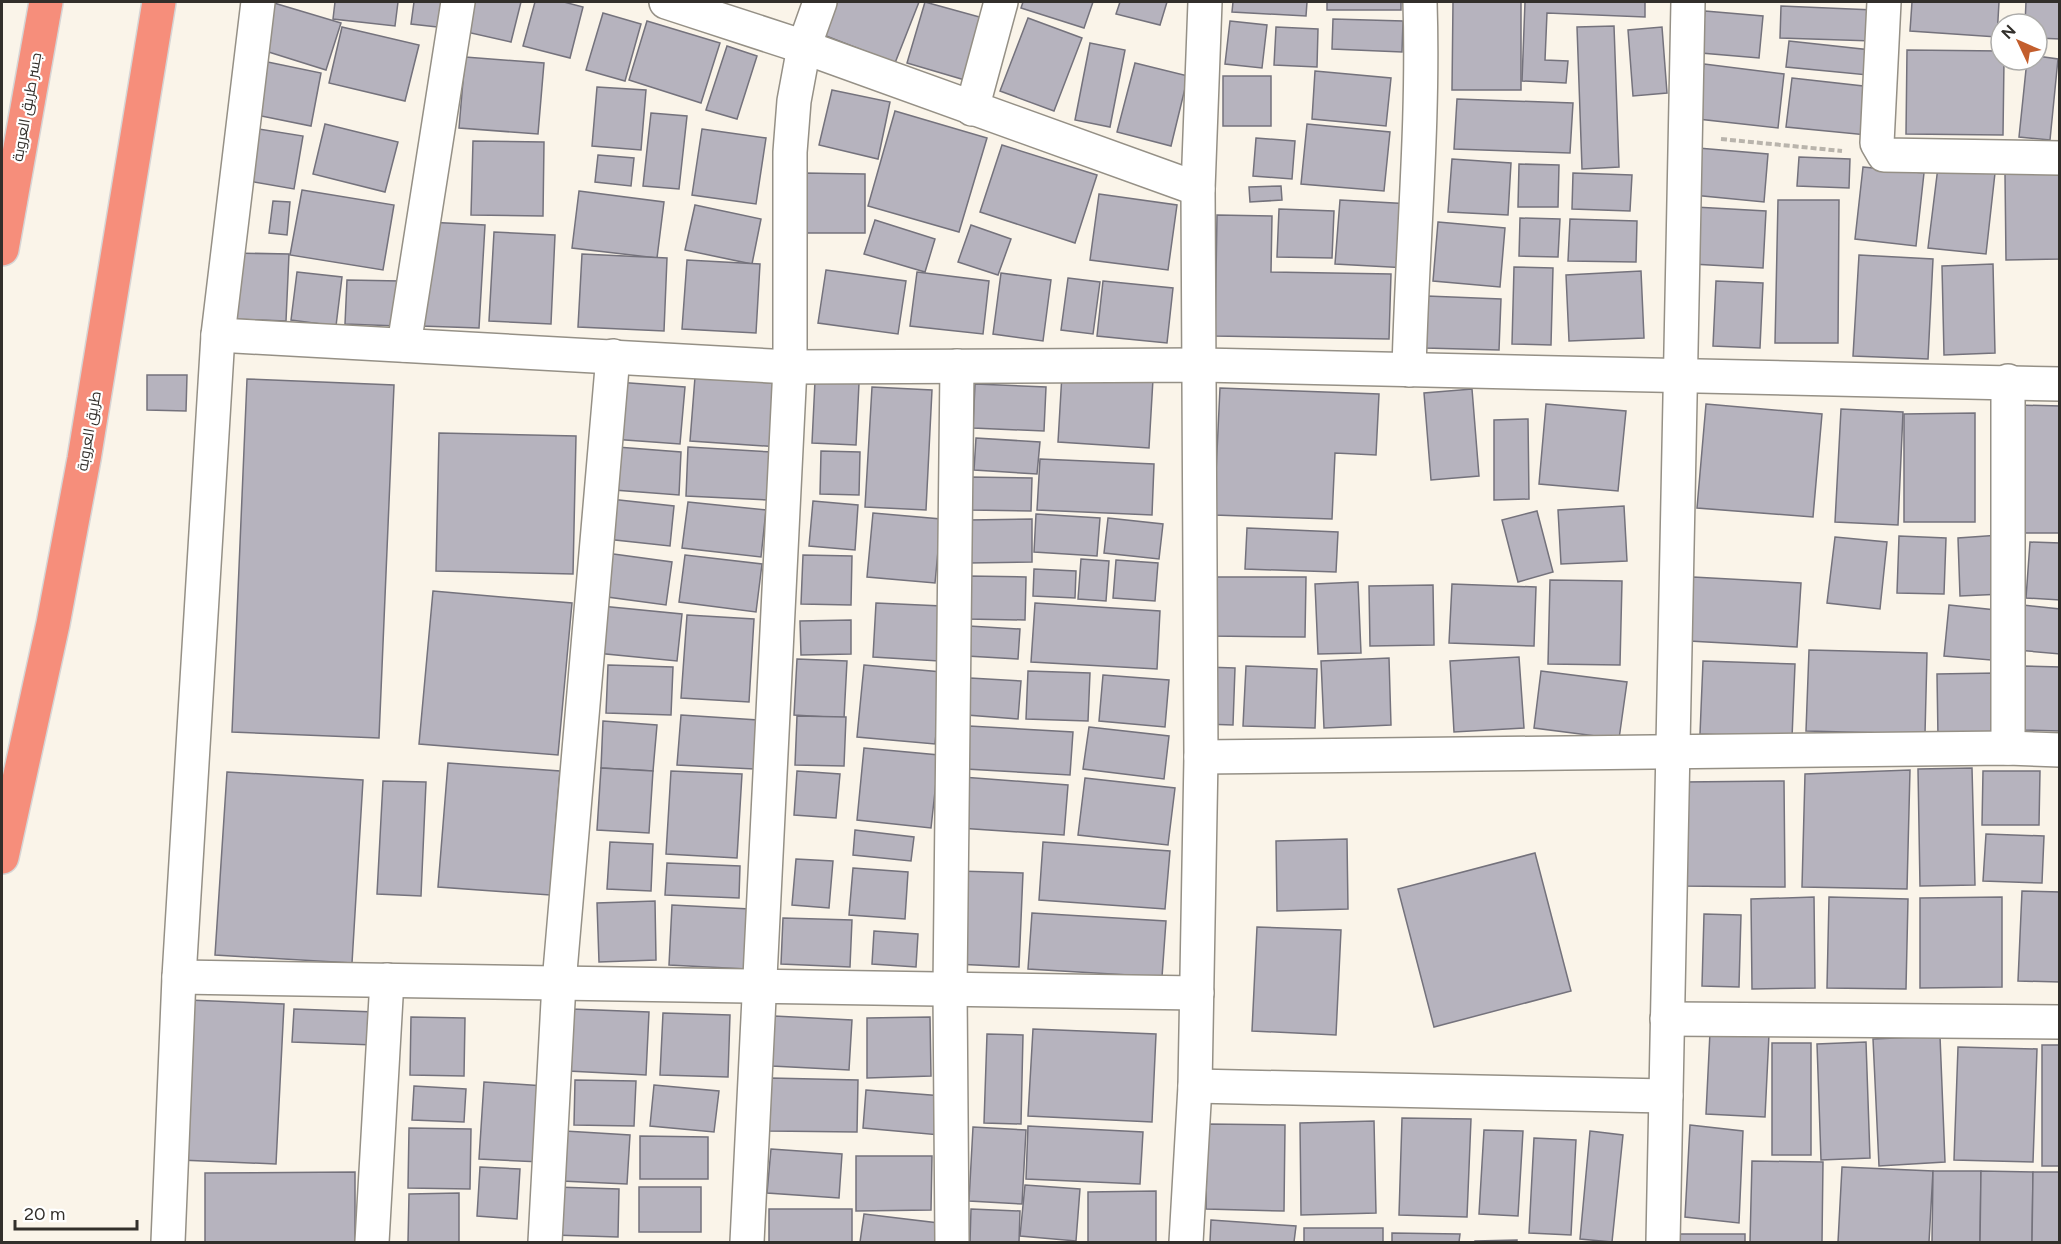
<svg xmlns="http://www.w3.org/2000/svg" width="2061" height="1244" viewBox="0 0 2061 1244" font-family="Figtree,Cairo,sans-serif">
<style>
.building{fill:#b6b3be;stroke:#74727c;stroke-width:1.5}
.lines{fill:none;stroke-linecap:round;stroke-linejoin:round}
.minor-casing{stroke:#959086;stroke-width:36}
.trunk-casing{stroke:#d6d5d5;stroke-width:36}
.path{stroke:#b9b4ac;stroke-width:4;stroke-dasharray:6 3;stroke-linecap:butt}
.minor{stroke:#fff;stroke-width:33}
.trunk{stroke:#f68e7b;stroke-width:33}
.labels{text-anchor:middle;dominant-baseline:central;stroke-width:4.5;stroke-linejoin:round;paint-order:stroke}
.street-label{font-size:15px;fill:#322f2b;stroke:#fff}
</style>
<rect width="100%" height="100%" fill="#faf4e9"/>
<g class="building">
<polygon points="335,2 398,2 395,26 333,19"/>
<polygon points="414,2 450,2 446,28 411,24"/>
<polygon points="469,2 521,2 511,42 462,31"/>
<polygon points="535,2 564,2 583,7 570,58 523,46"/>
<polygon points="828,2 919,2 895,63 816,32"/>
<polygon points="925,2 994,21 975,83 907,63"/>
<polygon points="1023,2 1093,2 1084,28 1021,8"/>
<polygon points="1120,2 1167,2 1160,25 1116,14"/>
<polygon points="1233,2 1307,2 1306,16 1232,12"/>
<rect x="1327" y="2" width="74" height="8"/>
<polygon points="1453,2 1521,2 1521,90 1452,90"/>
<polygon points="1525,2 1645,2 1645,17 1547,13 1545,60 1568,61 1566,83 1522,81"/>
<polygon points="1912,2 1999,2 1997,37 1910,31"/>
<polygon points="2026,2 2060,2 2060,39 2037,38 2037,24 2025,24"/>
<polygon points="274,3 341,23 326,70 259,49"/>
<polygon points="1781,6 1874,10 1873,41 1780,38"/>
<polygon points="1705,11 1763,16 1759,58 1701,53"/>
<polygon points="603,13 641,24 625,81 586,70"/>
<polygon points="1028,18 1082,38 1054,111 1000,91"/>
<polygon points="1333,19 1403,21 1402,52 1332,49"/>
<polygon points="647,21 720,43 701,103 629,80"/>
<polygon points="1230,21 1267,25 1262,68 1225,64"/>
<polygon points="1614,26 1619,167 1582,169 1577,27"/>
<polygon points="342,27 419,45 405,101 329,83"/>
<polygon points="1276,27 1318,29 1317,67 1274,65"/>
<polygon points="1662,27 1667,93 1633,96 1628,30"/>
<polygon points="1789,41 1871,50 1868,75 1786,67"/>
<polygon points="1090,43 1125,50 1110,127 1075,120"/>
<polygon points="727,46 757,56 737,119 706,110"/>
<polygon points="1907,50 2001,51 2001,60 2004,60 2003,135 1906,134"/>
<polygon points="2037,56 2058,59 2050,140 2019,137 2027,60 2037,60"/>
<polygon points="465,57 544,63 538,134 459,128"/>
<polygon points="258,60 321,73 311,126 247,113"/>
<polygon points="1135,63 1188,76 1171,146 1117,132"/>
<polygon points="1704,64 1784,74 1778,128 1698,119"/>
<polygon points="1315,71 1391,78 1386,126 1312,119"/>
<rect x="1223" y="76" width="48" height="50"/>
<polygon points="1792,78 1872,87 1867,135 1786,127"/>
<polygon points="597,87 646,90 641,150 592,146"/>
<polygon points="832,90 890,102 878,159 819,145"/>
<polygon points="1457,99 1573,103 1570,153 1454,149"/>
<polygon points="895,111 987,138 959,232 868,206"/>
<polygon points="651,113 687,116 679,189 643,186"/>
<polygon points="325,124 398,142 385,192 313,174"/>
<polygon points="1307,124 1390,132 1384,191 1301,184"/>
<polygon points="252,128 303,136 294,189 243,180"/>
<polygon points="702,129 766,138 756,204 692,195"/>
<polygon points="1256,138 1295,141 1292,179 1253,176"/>
<polygon points="473,141 544,142 543,216 471,215"/>
<polygon points="1002,145 1097,175 1075,243 980,212"/>
<polygon points="1698,148 1768,154 1764,202 1693,195"/>
<polygon points="598,155 634,158 631,186 595,182"/>
<polygon points="1799,157 1850,159 1849,188 1797,186"/>
<polygon points="1452,159 1511,163 1508,215 1448,212"/>
<polygon points="1519,164 1559,165 1558,207 1518,207"/>
<polygon points="1863,167 1924,173 1916,246 1855,239"/>
<polygon points="1938,167 1995,173 1986,254 1928,248"/>
<polygon points="804,173 865,174 865,233 803,233"/>
<polygon points="1573,173 1632,175 1630,211 1572,209"/>
<polygon points="2060,173 2060,259 2006,260 2005,174"/>
<polygon points="1281,186 1282,200 1250,202 1249,187"/>
<polygon points="302,190 394,205 383,270 290,255"/>
<polygon points="579,191 664,202 657,258 572,248"/>
<polygon points="1099,194 1177,205 1168,270 1090,260"/>
<polygon points="1340,200 1412,204 1408,268 1335,264"/>
<polygon points="1778,200 1839,200 1838,343 1775,343"/>
<polygon points="273,201 290,202 287,235 269,233"/>
<polygon points="695,205 761,219 752,264 685,250"/>
<polygon points="1695,207 1766,211 1763,268 1692,264"/>
<polygon points="1279,209 1334,211 1332,258 1277,257"/>
<polygon points="1217,215 1272,216 1271,272 1391,274 1389,339 1215,336"/>
<polygon points="1520,218 1560,219 1558,257 1519,256"/>
<polygon points="1570,219 1637,221 1636,262 1568,261"/>
<polygon points="875,220 935,239 925,272 864,254"/>
<polygon points="427,222 485,225 479,328 421,326"/>
<polygon points="1438,222 1505,228 1500,287 1433,281"/>
<polygon points="971,225 1011,239 998,275 958,262"/>
<polygon points="494,232 555,235 551,324 489,321"/>
<polygon points="233,253 289,254 286,321 230,319"/>
<polygon points="582,254 667,258 664,331 578,327"/>
<polygon points="1859,255 1933,259 1928,359 1853,356"/>
<polygon points="687,260 760,264 756,333 682,329"/>
<polygon points="1993,264 1995,353 1944,355 1942,266"/>
<polygon points="1514,267 1553,268 1551,345 1512,344"/>
<polygon points="826,270 906,281 898,334 818,323"/>
<polygon points="1641,271 1644,338 1569,341 1566,275"/>
<polygon points="297,272 342,277 336,326 291,320"/>
<polygon points="917,272 989,281 983,334 910,326"/>
<polygon points="1001,273 1051,280 1043,341 993,334"/>
<polygon points="1068,278 1100,282 1093,334 1061,330"/>
<polygon points="347,280 400,281 398,326 345,324"/>
<polygon points="1103,281 1173,288 1167,343 1097,336"/>
<polygon points="1716,281 1763,283 1760,348 1713,346"/>
<polygon points="1427,296 1501,299 1499,350 1425,348"/>
<polygon points="1062,374 1153,379 1149,448 1058,442"/>
<polygon points="147,375 187,375 186,411 147,410"/>
<polygon points="695,377 785,384 780,447 690,441"/>
<polygon points="247,379 394,385 379,738 232,732"/>
<polygon points="815,381 859,383 856,445 812,443"/>
<polygon points="616,382 685,387 680,444 612,439"/>
<polygon points="975,384 1046,387 1044,431 973,428"/>
<polygon points="872,387 932,390 926,510 865,507"/>
<polygon points="1220,388 1379,394 1376,455 1335,453 1332,519 1214,515"/>
<polygon points="1472,389 1479,476 1431,480 1424,393"/>
<polygon points="1546,404 1626,411 1618,491 1539,484"/>
<polygon points="1706,404 1822,414 1813,517 1697,508"/>
<polygon points="2017,405 2060,406 2060,533 2015,533"/>
<polygon points="1841,409 1903,412 1898,525 1835,522"/>
<polygon points="1975,413 1975,522 1904,522 1904,414"/>
<polygon points="1528,419 1529,499 1494,500 1494,420"/>
<polygon points="439,433 576,436 573,574 436,571"/>
<polygon points="976,438 1040,442 1037,474 974,470"/>
<polygon points="617,447 681,452 679,495 614,490"/>
<polygon points="688,447 772,452 769,500 686,496"/>
<polygon points="821,451 860,452 859,495 820,494"/>
<polygon points="1040,459 1154,464 1152,515 1037,510"/>
<polygon points="970,477 1032,478 1031,511 970,510"/>
<polygon points="610,499 674,506 670,546 606,539"/>
<polygon points="813,501 858,505 855,550 809,546"/>
<polygon points="688,502 766,510 761,557 682,548"/>
<polygon points="1624,506 1627,561 1561,564 1558,510"/>
<polygon points="1537,511 1553,572 1518,582 1502,520"/>
<polygon points="873,513 941,519 935,583 867,577"/>
<polygon points="1036,514 1100,518 1097,556 1034,552"/>
<polygon points="1108,518 1163,524 1159,559 1104,553"/>
<polygon points="1032,519 1032,562 969,563 969,520"/>
<polygon points="1247,528 1338,532 1336,572 1245,569"/>
<polygon points="2000,535 2003,594 1960,596 1958,538"/>
<polygon points="1899,536 1946,538 1944,594 1897,593"/>
<polygon points="1835,537 1887,542 1880,609 1827,603"/>
<polygon points="2030,542 2060,543 2060,600 2026,598"/>
<polygon points="606,553 672,562 666,605 600,596"/>
<polygon points="685,555 762,564 756,612 679,602"/>
<polygon points="803,555 852,556 851,605 801,604"/>
<polygon points="1081,559 1109,561 1106,601 1078,599"/>
<polygon points="1116,560 1158,563 1155,601 1113,598"/>
<polygon points="1034,569 1076,571 1075,598 1033,596"/>
<polygon points="968,576 1026,577 1025,620 967,619"/>
<polygon points="1209,577 1306,577 1305,637 1209,636"/>
<polygon points="1693,577 1801,583 1797,647 1689,641"/>
<polygon points="1550,580 1622,581 1620,665 1548,664"/>
<polygon points="1358,582 1361,653 1318,654 1315,584"/>
<polygon points="1452,584 1536,587 1534,646 1449,643"/>
<polygon points="1433,585 1434,645 1370,646 1369,586"/>
<polygon points="433,591 572,603 558,755 419,744"/>
<polygon points="876,603 942,606 939,661 873,657"/>
<polygon points="1035,603 1160,611 1157,669 1031,662"/>
<polygon points="1949,605 1996,610 1991,660 1944,656"/>
<polygon points="2023,605 2060,609 2060,654 2017,650"/>
<polygon points="601,606 682,614 677,661 596,653"/>
<polygon points="687,615 754,619 749,702 681,698"/>
<polygon points="851,620 851,654 801,655 800,621"/>
<polygon points="969,626 1020,629 1018,659 967,656"/>
<polygon points="1809,650 1927,653 1925,734 1806,731"/>
<polygon points="1519,657 1524,728 1454,732 1450,661"/>
<polygon points="1389,658 1391,725 1324,728 1321,661"/>
<polygon points="797,659 847,661 844,718 794,715"/>
<polygon points="1703,661 1795,664 1792,738 1700,734"/>
<polygon points="608,665 673,667 671,715 606,713"/>
<polygon points="864,665 942,672 935,744 857,737"/>
<polygon points="1246,666 1317,669 1315,728 1243,726"/>
<polygon points="2023,666 2060,667 2060,731 2021,730"/>
<polygon points="1205,667 1235,668 1233,725 1203,724"/>
<polygon points="1028,671 1090,673 1088,721 1026,719"/>
<polygon points="1541,671 1627,682 1619,739 1534,728"/>
<polygon points="1997,673 1998,736 1938,737 1937,674"/>
<polygon points="1103,675 1169,680 1165,727 1099,721"/>
<polygon points="970,678 1021,681 1018,719 967,715"/>
<polygon points="681,715 758,720 754,769 677,765"/>
<polygon points="797,716 846,717 844,766 795,765"/>
<polygon points="603,721 657,725 653,771 601,768"/>
<polygon points="969,726 1073,732 1070,775 966,769"/>
<polygon points="1089,727 1169,736 1164,779 1083,769"/>
<polygon points="864,748 939,755 931,828 857,820"/>
<polygon points="448,763 560,771 550,895 438,887"/>
<polygon points="601,768 653,771 649,833 597,830"/>
<polygon points="1972,768 1975,885 1920,886 1918,769"/>
<polygon points="1910,770 1907,889 1802,887 1805,774"/>
<polygon points="671,771 742,774 737,858 666,854"/>
<polygon points="797,771 840,774 836,818 794,815"/>
<polygon points="1983,771 2040,771 2039,825 1982,825"/>
<polygon points="227,772 363,780 352,963 215,955"/>
<polygon points="962,777 1068,785 1064,835 959,828"/>
<polygon points="1085,778 1175,788 1168,845 1078,835"/>
<polygon points="383,781 426,782 421,896 377,894"/>
<polygon points="1784,781 1785,887 1682,886 1683,782"/>
<polygon points="855,830 914,837 911,861 853,855"/>
<polygon points="1986,834 2044,836 2042,883 1983,881"/>
<polygon points="1347,839 1348,909 1277,911 1276,841"/>
<polygon points="610,842 653,844 651,891 607,889"/>
<polygon points="1043,842 1170,851 1165,909 1039,900"/>
<polygon points="1535,853 1571,991 1434,1027 1398,889"/>
<polygon points="796,859 833,861 829,908 792,905"/>
<polygon points="667,863 740,866 739,898 665,895"/>
<polygon points="853,868 908,872 905,919 849,915"/>
<polygon points="958,871 1023,873 1019,967 955,964"/>
<polygon points="2022,891 2060,892 2060,982 2018,981"/>
<polygon points="1814,897 1815,988 1752,989 1751,899"/>
<polygon points="1829,897 1908,899 1906,989 1827,988"/>
<polygon points="2002,897 2002,987 1920,988 1920,898"/>
<polygon points="655,901 656,960 599,962 597,903"/>
<polygon points="672,905 750,909 746,969 669,965"/>
<polygon points="1032,913 1166,921 1162,977 1028,969"/>
<polygon points="1704,914 1741,915 1739,987 1702,986"/>
<polygon points="783,918 852,920 850,967 781,964"/>
<polygon points="1257,927 1341,930 1336,1035 1252,1031"/>
<polygon points="874,931 918,934 916,967 872,964"/>
<polygon points="188,1000 284,1004 276,1164 180,1160"/>
<polygon points="294,1009 375,1012 374,1045 292,1042"/>
<polygon points="571,1009 649,1012 646,1075 568,1071"/>
<polygon points="663,1013 730,1015 728,1077 660,1075"/>
<polygon points="774,1016 852,1020 849,1070 772,1066"/>
<polygon points="411,1017 465,1018 464,1076 410,1075"/>
<polygon points="930,1017 931,1076 867,1078 867,1018"/>
<polygon points="1033,1029 1156,1034 1152,1122 1028,1116"/>
<polygon points="1710,1032 1769,1034 1765,1117 1706,1114"/>
<polygon points="987,1034 1023,1035 1021,1124 984,1123"/>
<polygon points="1940,1036 1945,1162 1879,1166 1873,1039"/>
<polygon points="1866,1042 1870,1158 1821,1160 1817,1044"/>
<rect x="1772" y="1043" width="39" height="112"/>
<rect x="2042" y="1045" width="18" height="121"/>
<polygon points="1958,1047 2037,1049 2033,1162 1954,1160"/>
<polygon points="770,1078 858,1080 857,1132 769,1131"/>
<polygon points="575,1080 636,1081 634,1126 574,1125"/>
<polygon points="484,1082 545,1086 541,1162 479,1159"/>
<polygon points="654,1085 719,1091 714,1132 650,1126"/>
<polygon points="414,1086 466,1089 464,1122 412,1120"/>
<polygon points="866,1090 943,1096 940,1135 863,1128"/>
<polygon points="1402,1118 1471,1119 1467,1217 1399,1215"/>
<polygon points="1374,1121 1376,1213 1301,1215 1300,1123"/>
<polygon points="1207,1124 1285,1125 1284,1211 1206,1209"/>
<polygon points="1690,1125 1743,1131 1739,1223 1685,1217"/>
<polygon points="1028,1126 1143,1132 1140,1184 1026,1179"/>
<polygon points="973,1127 1026,1130 1022,1204 969,1201"/>
<polygon points="409,1128 471,1129 470,1189 408,1188"/>
<polygon points="1484,1130 1523,1131 1518,1216 1479,1214"/>
<polygon points="565,1131 630,1135 627,1184 561,1181"/>
<polygon points="1590,1131 1623,1135 1612,1242 1580,1239"/>
<polygon points="640,1136 708,1137 708,1179 640,1179"/>
<polygon points="1534,1138 1576,1140 1571,1235 1529,1233"/>
<polygon points="771,1149 842,1154 839,1198 767,1193"/>
<polygon points="856,1156 932,1156 931,1210 856,1211"/>
<polygon points="1752,1161 1823,1162 1822,1242 1750,1242"/>
<polygon points="480,1167 520,1169 517,1219 477,1216"/>
<polygon points="1842,1167 1933,1171 1929,1242 1838,1242"/>
<polygon points="1933,1171 1981,1171 1980,1242 1932,1242"/>
<polygon points="1981,1171 2033,1172 2032,1242 1980,1242"/>
<polygon points="355,1172 355,1242 205,1242 205,1173"/>
<polygon points="2033,1172 2060,1172 2060,1242 2032,1242"/>
<polygon points="1025,1185 1080,1189 1076,1241 1020,1236"/>
<polygon points="555,1187 619,1189 618,1237 553,1235"/>
<rect x="639" y="1187" width="62" height="45"/>
<polygon points="1156,1191 1156,1242 1088,1242 1088,1192"/>
<polygon points="459,1193 459,1242 408,1242 409,1194"/>
<rect x="769" y="1209" width="83" height="33"/>
<polygon points="971,1209 1020,1211 1019,1242 970,1242"/>
<polygon points="864,1214 947,1224 945,1242 860,1242"/>
<polygon points="1211,1220 1296,1226 1294,1242 1210,1242"/>
<rect x="1304" y="1228" width="79" height="14"/>
<polygon points="1392,1233 1460,1234 1459,1242 1392,1242"/>
<rect x="1673" y="1234" width="72" height="8"/>
<polygon points="1517,1240 1517,1242 1475,1242 1475,1241"/>
</g>
<g class="lines">
<g class="minor-casing">
<g id="minor">
<polyline points="666,2 804,47 1198,189"/>
<polyline points="1884,2 1877,143 1884,155 2060,158"/>
<polyline points="972,109 1001,2"/>
<polyline points="218,335 790,367 1201,365 2060,384"/>
<polyline points="404,345 458,2"/>
<path d="M1409,370C1412,247 1424,124 1420,2"/>
<polyline points="2008,748 2008,381"/>
<polyline points="1201,757 2008,748 2060,750"/>
<polyline points="179,977 1197,993"/>
<polyline points="1667,1019 2060,1022"/>
<polyline points="1195,1086 1666,1096"/>
<polyline points="168,1242 179,977 218,335 258,2"/>
<polyline points="372,1242 387,980"/>
<polyline points="545,1242 559,983 613,356"/>
<polyline points="747,1242 790,367 790,152 794,101 804,47 820,2"/>
<polyline points="952,1242 950,989 957,366"/>
<polyline points="1186,1242 1195,1086 1201,757 1198,189 1205,2"/>
<polyline points="1663,1242 1688,2"/>
</g>
</g>
<g class="trunk-casing">
<g id="trunk">
<polyline points="2,249 46,2"/>
<polyline points="2,857 53,624 84,459 159,2"/>
</g>
</g>
<polyline class="path" points="1721,139 1842,151"/>
<use href="#minor" class="minor"/>
<use href="#trunk" class="trunk"/>
</g>
<g class="labels">
<g class="street-label">
<text transform="translate(27 107) rotate(-80)">جسر طريق العروبة</text>
<text transform="translate(89 431) rotate(-80)">طريق العروبة</text>
</g>
</g>
<rect width="2061" height="1244" fill="none" stroke="#322f2b" stroke-width="6"/>
<g transform="translate(2019 42) rotate(314)"><circle r="28" fill="#ffffff" stroke="#adacaa" stroke-width="1.5"/>
<path d="M0-4.5L10 22L0 15L-10 22Z" fill="#c35e2d"/>
<text y="-9" font-size="16" font-weight="bold" text-anchor="middle" fill="#322f2b">N</text>
</g>
<path d="M15 1220v9h122v-9" fill="none" stroke="#322f2b" stroke-width="3"/>
<text x="24" y="1220" font-size="18" fill="#322f2b" stroke="#ffffff" stroke-width="4.5" paint-order="stroke">20 m</text>
</svg>
